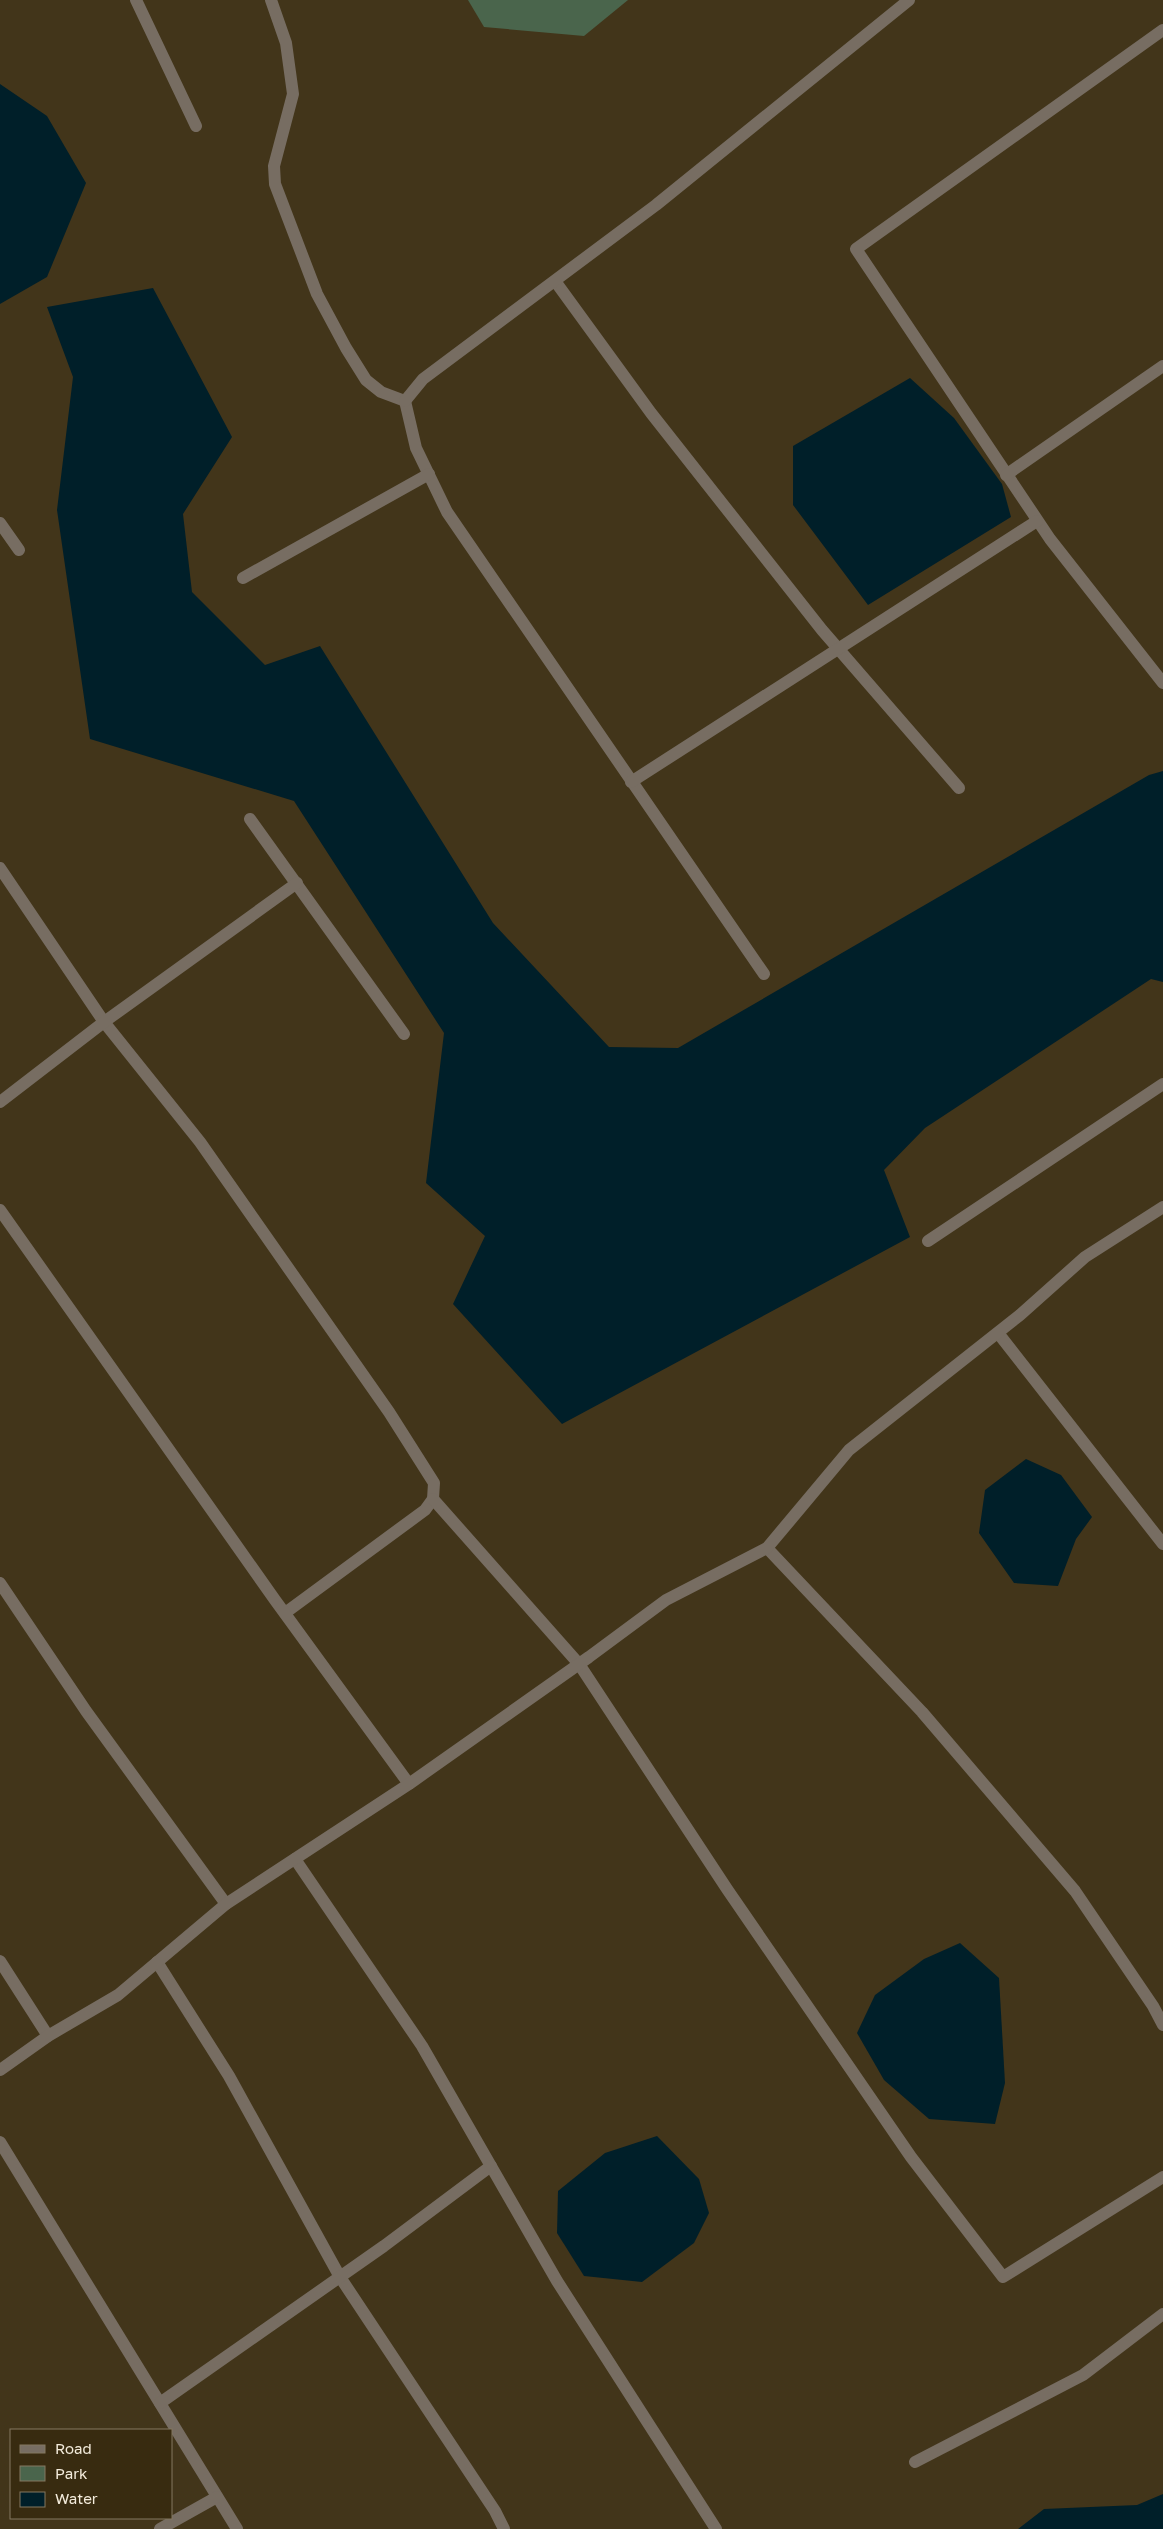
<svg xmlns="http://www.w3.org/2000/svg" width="1163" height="2529" viewBox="0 0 1163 2529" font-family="'Golos Text',sans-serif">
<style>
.green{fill:#4a654c}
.water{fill:#001f29}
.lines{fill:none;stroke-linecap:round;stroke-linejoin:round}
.minor{stroke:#776d62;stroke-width:12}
</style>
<rect width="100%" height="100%" fill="#42351a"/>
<polygon class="green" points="468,0 628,0 584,36 484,27"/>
<g class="water">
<polygon points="0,84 47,116 86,183 47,277 0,304"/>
<polygon points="153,288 232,437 183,514 192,592 265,665 320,646 493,923 609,1047 678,1048 1149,775 1163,771 1163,982 1151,979 925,1128 884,1170 910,1237 562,1424 453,1304 485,1236 426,1183 444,1033 294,801 90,739 57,510 73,377 47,307"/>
<polygon points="910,378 954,418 1002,484 1011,517 868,605 793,505 793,446"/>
<polygon points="1026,1459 1061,1475 1092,1517 1076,1539 1058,1586 1014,1583 979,1533 985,1490"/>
<polygon points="960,1943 999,1978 1005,2083 995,2124 929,2119 884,2080 857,2033 875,1995 924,1959"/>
<polygon points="657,2136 699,2179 709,2213 694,2243 642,2282 584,2276 557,2233 558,2191 605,2153"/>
<polygon points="1163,2494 1163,2529 1018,2529 1044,2509 1137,2505"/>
</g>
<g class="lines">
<g class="minor">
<polyline points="136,0 196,126"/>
<polyline points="271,0 286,43 293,94 274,166 275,184 317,294 346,348 366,380 381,392 405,401"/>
<polyline points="1163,30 856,249 1050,539 1163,683"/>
<polyline points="555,281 651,413 822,630 959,788"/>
<polyline points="405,401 416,448 447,512 764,974"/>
<polyline points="405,401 423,379 656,205 909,0"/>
<polyline points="1006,475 1163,366"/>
<polyline points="0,523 19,550"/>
<polyline points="243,578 429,474"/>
<polyline points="631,782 1037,521"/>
<polyline points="250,819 404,1034"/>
<polyline points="0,868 104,1022 200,1142 389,1412 434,1483 433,1499 425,1510 285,1613"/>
<polyline points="0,1102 104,1022 297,883"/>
<polyline points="0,1210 275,1600 409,1784"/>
<polyline points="928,1241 1163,1084"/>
<polyline points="998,1333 1163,1544"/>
<polyline points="433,1499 579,1664 727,1889 911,2157 1003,2277 1163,2177"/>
<polyline points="767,1548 922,1712 1075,1891 1153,2006 1163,2025"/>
<polyline points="0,1583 86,1711 226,1904"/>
<polyline points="295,1859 422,2046 557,2281 716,2529"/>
<polyline points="0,1961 48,2036"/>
<polyline points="157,1962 229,2076 340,2277 495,2511 504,2529"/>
<polyline points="0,2070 48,2036 118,1995 226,1904 409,1784 589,1657 666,1600 767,1548 849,1450 1020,1315 1085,1257 1163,1207"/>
<polyline points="0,2142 237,2529"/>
<polyline points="160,2403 384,2246 491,2166"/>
<polyline points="915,2462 1083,2375 1163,2314"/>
<polyline points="160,2529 217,2497"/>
</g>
</g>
<rect x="10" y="2429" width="162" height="90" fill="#382b10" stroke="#837861"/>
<rect x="20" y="2445" width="25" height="8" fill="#776d62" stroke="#837861"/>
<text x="55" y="2454" font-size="15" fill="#f3ebdb">Road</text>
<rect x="20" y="2466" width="25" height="15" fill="#4a654c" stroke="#837861"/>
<text x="55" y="2479" font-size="15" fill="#f3ebdb">Park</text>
<rect x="20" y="2492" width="25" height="15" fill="#001f29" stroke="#837861"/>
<text x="55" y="2504" font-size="15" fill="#f3ebdb">Water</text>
</svg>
